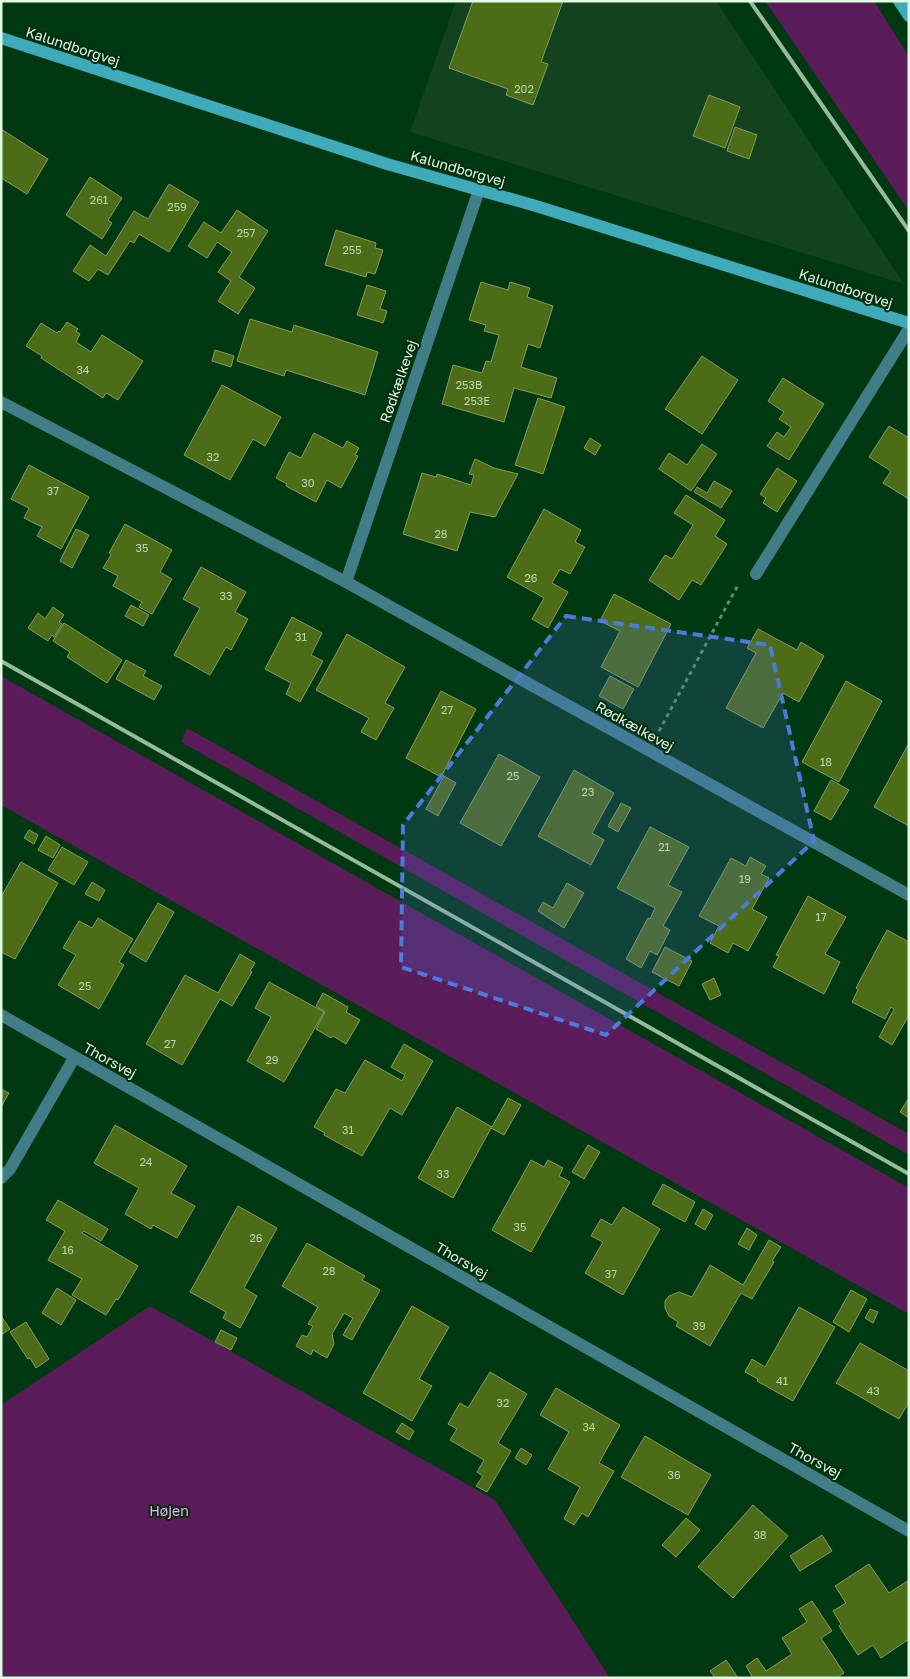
<svg xmlns="http://www.w3.org/2000/svg" width="910" height="1679" viewBox="0 0 910 1679" font-family="'Golos Text',sans-serif">
<style>
.built{fill:#13421f}
.green{fill:#5b1c5a}
.building{fill:#4c6c18;stroke:#839e63}
.lines{fill:none;stroke-linecap:round;stroke-linejoin:round}
.path{stroke:#5f8b6a;stroke-width:3;stroke-dasharray:4 4;stroke-linecap:butt}
.street{stroke:#407d87;stroke-width:12}
.secondary{stroke:#3faaba;stroke-width:12}
.rail{stroke:#95bb9d;stroke-width:4}
.marked{fill:#4e7adb;fill-opacity:0.2;stroke:#4e7adb;stroke-width:4;stroke-dasharray:10 6;stroke-linejoin:round}
.labels{text-anchor:middle;dominant-baseline:central;stroke-width:4;stroke-linejoin:round;paint-order:stroke}
.number-label{font-size:11px;fill:#bbd8b0}
.street-label{font-size:14px;fill:#e0fce3;stroke:#022c0e}
.park-label{font-size:14px;fill:#fdaaf9;stroke:#022c0e}
</style>
<rect width="100%" height="100%" fill="#003811"/>
<polygon class="built" points="456,1 716,1 904,284 410,132"/>
<g class="green">
<polygon points="765,1 874,1 909,57 909,211"/>
<polygon points="1,676 909,1188 909,1314 1,805"/>
<polygon points="187,728 909,1134 909,1155 181,742"/>
<polygon points="150,1306 495,1500 610,1678 1,1678 1,1405"/>
</g>
<g class="building">
<polygon points="473,1 563,1 541,62 548,64 533,105 506,95 508,89 449,68"/>
<polygon points="709,95 740,107 725,148 693,136"/>
<polygon points="735,127 757,135 749,159 727,151"/>
<polygon points="1,129 48,159 27,194 1,178"/>
<polygon points="90,177 122,198 108,220 112,223 102,239 66,215"/>
<polygon points="169,184 199,202 169,252 139,234 134,243 130,241 108,275 98,269 89,281 73,271 90,245 106,256 134,211 148,219"/>
<polygon points="237,210 268,231 239,277 255,288 238,314 218,301 231,281 218,272 232,252 217,242 207,258 188,246 204,222 221,233"/>
<polygon points="336,230 376,243 375,248 383,250 375,274 367,272 366,277 325,265"/>
<polygon points="481,282 508,290 510,282 530,288 527,297 553,306 540,348 528,344 521,367 557,378 551,398 514,388 504,422 442,404 453,365 482,373 486,361 491,362 499,335 484,331 486,325 469,320"/>
<polygon points="367,285 386,291 380,309 387,311 383,323 357,315"/>
<polygon points="250,319 292,332 294,325 378,352 365,395 286,370 284,376 237,361"/>
<polygon points="67,322 78,329 76,331 80,334 76,342 91,352 102,335 143,361 118,400 106,393 103,398 41,358 42,356 26,346 41,323 57,333 59,331 60,332"/>
<polygon points="215,350 234,356 231,367 212,361"/>
<polygon points="702,356 738,380 702,434 665,409"/>
<polygon points="783,378 824,404 789,460 767,446 777,432 784,437 791,427 779,419 784,412 768,401"/>
<polygon points="222,385 281,417 265,446 253,439 230,480 184,455"/>
<polygon points="538,398 565,407 543,474 515,465"/>
<polygon points="889,426 909,438 909,499 883,483 891,471 869,457"/>
<polygon points="314,433 343,448 347,441 359,448 355,455 358,456 341,488 327,480 316,502 286,486 287,484 276,478 289,452 301,458"/>
<polygon points="590,438 601,445 595,455 584,448"/>
<polygon points="702,444 717,454 691,491 659,469 669,453 687,465"/>
<polygon points="475,459 494,468 518,474 495,517 470,512 457,551 403,534 422,473 436,477 437,474 471,485 474,475 469,474"/>
<polygon points="29,465 89,497 61,549 37,536 42,527 24,518 29,508 11,499"/>
<polygon points="777,468 797,481 777,512 763,503 766,498 760,494"/>
<polygon points="714,481 732,491 721,508 694,492 697,487 707,493"/>
<polygon points="686,495 725,520 715,536 727,544 701,585 692,580 679,600 649,580 665,555 672,559 693,525 674,513"/>
<polygon points="544,509 581,530 575,542 585,547 570,574 560,569 552,583 568,592 548,628 532,619 544,598 507,577"/>
<polygon points="125,524 172,550 160,572 172,579 152,614 139,607 142,602 113,586 118,576 103,568 111,555 109,553"/>
<polygon points="76,529 89,535 72,568 60,561"/>
<polygon points="201,567 246,592 235,612 248,619 231,650 226,647 210,675 174,655 200,608 183,599"/>
<polygon points="614,594 671,624 638,687 601,667 620,631 600,621"/>
<polygon points="131,605 149,615 143,626 125,616"/>
<polygon points="53,607 64,615 59,622 62,624 54,637 52,635 48,641 28,628 38,613 45,619"/>
<polygon points="292,617 322,633 311,655 323,661 300,702 286,694 291,683 265,669"/>
<polygon points="64,623 122,660 107,683 67,657 70,652 53,641"/>
<polygon points="758,629 797,650 801,642 824,656 799,702 783,693 763,728 726,708 756,653 747,648"/>
<polygon points="347,634 405,667 385,703 394,708 376,740 361,732 369,718 316,690"/>
<polygon points="126,660 146,671 143,676 162,686 154,700 116,679"/>
<polygon points="610,676 634,689 623,709 599,696"/>
<polygon points="846,681 882,701 839,782 802,762"/>
<polygon points="441,691 476,709 441,777 406,758"/>
<polygon points="909,743 909,826 874,807"/>
<polygon points="499,754 540,777 501,846 460,823"/>
<polygon points="574,770 614,793 592,833 604,840 591,865 538,836"/>
<polygon points="444,776 456,783 438,816 426,809"/>
<polygon points="831,780 849,790 831,820 814,811"/>
<polygon points="621,803 631,808 618,832 608,826"/>
<polygon points="650,827 689,847 668,885 682,892 663,926 670,930 657,955 650,951 641,968 626,959 648,918 650,919 655,908 617,888"/>
<polygon points="29,830 38,835 34,844 24,838"/>
<polygon points="46,836 60,845 53,858 38,850"/>
<polygon points="62,847 88,862 74,885 48,870"/>
<polygon points="750,857 766,866 761,874 769,878 752,909 767,917 748,951 733,943 728,953 710,943 719,926 699,916 731,858 746,866"/>
<polygon points="21,862 58,883 15,959 1,952 1,897"/>
<polygon points="92,882 105,890 99,901 85,894"/>
<polygon points="567,883 584,893 564,928 538,911 543,902 553,908"/>
<polygon points="808,896 846,917 825,954 840,962 824,994 773,967 779,956 776,955"/>
<polygon points="158,903 174,912 146,962 129,952"/>
<polygon points="98,918 133,939 119,962 124,965 99,1009 58,985 76,955 63,948 79,921 92,928"/>
<polygon points="887,930 909,942 909,1015 892,1045 879,1037 894,1009 891,1007 885,1019 852,1002 858,990 856,988"/>
<polygon points="665,947 692,961 679,986 652,972"/>
<polygon points="240,954 255,963 250,971 252,972 232,1006 220,999 182,1065 146,1044 185,975 218,993"/>
<polygon points="714,978 721,995 710,1000 702,984"/>
<polygon points="269,982 324,1012 284,1082 247,1061 271,1017 255,1008"/>
<polygon points="323,993 348,1007 346,1012 360,1020 346,1044 333,1036 331,1038 316,1029 325,1012 316,1006"/>
<polygon points="404,1044 433,1061 402,1115 390,1108 362,1156 324,1135 325,1133 314,1127 336,1089 345,1093 365,1060 402,1081 405,1075 391,1067"/>
<polygon points="1,1089 9,1093 1,1107"/>
<polygon points="508,1098 521,1105 504,1135 491,1128 453,1198 418,1178 457,1107 492,1127"/>
<polygon points="909,1098 909,1118 900,1112"/>
<polygon points="115,1125 187,1166 171,1193 195,1206 177,1238 153,1225 151,1229 125,1214 139,1188 94,1163"/>
<polygon points="588,1145 600,1152 584,1179 572,1172"/>
<polygon points="531,1160 544,1167 548,1160 563,1168 559,1176 570,1182 531,1252 492,1230"/>
<polygon points="663,1184 695,1202 685,1222 652,1204"/>
<polygon points="58,1200 108,1229 101,1241 84,1231 82,1233 138,1266 118,1300 116,1299 106,1315 72,1295 82,1279 48,1260 65,1231 46,1220"/>
<polygon points="238,1206 277,1228 244,1288 257,1296 240,1328 223,1318 226,1312 190,1292"/>
<polygon points="623,1207 660,1229 623,1295 585,1273 603,1242 591,1236 601,1219 612,1225"/>
<polygon points="703,1209 713,1215 705,1230 695,1224"/>
<polygon points="747,1228 757,1235 749,1250 738,1244"/>
<polygon points="769,1240 781,1247 772,1261 774,1262 752,1299 741,1293 710,1346 676,1326 678,1322 669,1316 665,1308 665,1301 669,1296 679,1292 692,1297 710,1265 743,1285"/>
<polygon points="307,1243 365,1276 362,1280 380,1290 352,1340 343,1335 353,1318 344,1313 332,1334 334,1344 327,1358 313,1350 311,1355 296,1346 302,1335 307,1337 313,1326 308,1324 318,1307 282,1286"/>
<polygon points="57,1288 76,1300 61,1325 42,1313"/>
<polygon points="851,1290 867,1299 849,1332 833,1322"/>
<polygon points="412,1306 449,1327 419,1379 432,1386 412,1421 363,1393"/>
<polygon points="799,1307 835,1327 793,1401 757,1381 758,1379 745,1372 752,1359 765,1367"/>
<polygon points="870,1309 878,1312 873,1323 865,1318"/>
<polygon points="1,1316 10,1329 1,1335"/>
<polygon points="26,1322 49,1359 36,1368 30,1358 28,1359 10,1332"/>
<polygon points="221,1330 237,1338 231,1350 215,1342"/>
<polygon points="860,1343 909,1371 909,1402 899,1419 836,1383"/>
<polygon points="490,1372 527,1394 498,1443 511,1451 487,1492 476,1486 483,1476 477,1472 484,1460 450,1440 457,1429 448,1424 460,1403 468,1408"/>
<polygon points="556,1388 620,1425 599,1463 614,1471 588,1517 582,1513 574,1525 564,1519 580,1487 548,1469 569,1432 540,1415"/>
<polygon points="402,1423 414,1431 409,1440 396,1432"/>
<polygon points="645,1436 711,1475 688,1515 621,1477"/>
<polygon points="521,1448 532,1455 526,1465 515,1458"/>
<polygon points="753,1505 788,1536 733,1598 698,1567"/>
<polygon points="686,1518 700,1530 676,1557 662,1545"/>
<polygon points="822,1535 832,1551 800,1571 790,1556"/>
<polygon points="869,1564 889,1593 909,1580 909,1639 881,1658 873,1645 858,1655 839,1626 841,1624 833,1611 846,1603 835,1586"/>
<polygon points="812,1601 832,1631 821,1638 844,1673 836,1678 753,1678 746,1666 757,1658 766,1671 792,1654 782,1638 807,1622 799,1609"/>
<polygon points="726,1660 738,1678 712,1678 714,1676 710,1671"/>
</g>
<g class="lines">
<polyline class="path" points="659,731 738,585"/>
<g class="street">
<polyline points="1,402 346,582 909,895"/>
<polyline points="756,574 909,329"/>
<polyline points="346,582 479,190"/>
<polyline points="1,1015 909,1531"/>
<polyline points="1,1178 10,1169 74,1058"/>
</g>
<g class="secondary">
<polyline points="899,1 909,16"/>
<polyline points="1,38 387,164 536,206 909,323"/>
</g>
<g class="rail">
<polyline points="750,1 909,231"/>
<polyline points="1,661 909,1174"/>
</g>
</g>
<path class="marked" d="M566,616L770,645L814,841L606,1035L401,967L403,825Z"/>
<g class="labels">
<g class="number-label">
<text x="524" y="88">202</text>
<text x="99" y="199">261</text>
<text x="177" y="206">259</text>
<text x="246" y="232">257</text>
<text x="352" y="249">255</text>
<text x="83" y="369">34</text>
<text x="469" y="384">253B</text>
<text x="477" y="400">253E</text>
<text x="213" y="456">32</text>
<text x="308" y="482">30</text>
<text x="53" y="490">37</text>
<text x="441" y="533">28</text>
<text x="142" y="547">35</text>
<text x="531" y="577">26</text>
<text x="226" y="595">33</text>
<text x="301" y="636">31</text>
<text x="447" y="709">27</text>
<text x="826" y="761">18</text>
<text x="513" y="775">25</text>
<text x="588" y="791">23</text>
<text x="664" y="846">21</text>
<text x="745" y="878">19</text>
<text x="821" y="916">17</text>
<text x="85" y="985">25</text>
<text x="170" y="1043">27</text>
<text x="272" y="1059">29</text>
<text x="348" y="1129">31</text>
<text x="146" y="1161">24</text>
<text x="443" y="1173">33</text>
<text x="520" y="1226">35</text>
<text x="256" y="1237">26</text>
<text x="68" y="1249">16</text>
<text x="329" y="1270">28</text>
<text x="611" y="1273">37</text>
<text x="699" y="1325">39</text>
<text x="782" y="1380">41</text>
<text x="873" y="1390">43</text>
<text x="503" y="1402">32</text>
<text x="589" y="1426">34</text>
<text x="674" y="1474">36</text>
<text x="760" y="1534">38</text>
</g>
<g class="street-label">
<text transform="translate(73 46) rotate(18)">Kalundborgvej</text>
<text transform="translate(458 168) rotate(16)">Kalundborgvej</text>
<text transform="translate(846 288) rotate(18)">Kalundborgvej</text>
<text transform="translate(398 381) rotate(-71)">Rødkælkevej</text>
<text transform="translate(635 726) rotate(29)">Rødkælkevej</text>
<text transform="translate(110 1060) rotate(29)">Thorsvej</text>
<text transform="translate(462 1260) rotate(30)">Thorsvej</text>
<text transform="translate(815 1460) rotate(29)">Thorsvej</text>
</g>
<g class="park-label">
<text x="169" y="1510">Højen</text>
</g>
</g>
<rect width="910" height="1679" fill="none" stroke="#e0fce3" stroke-width="5"/>
</svg>
